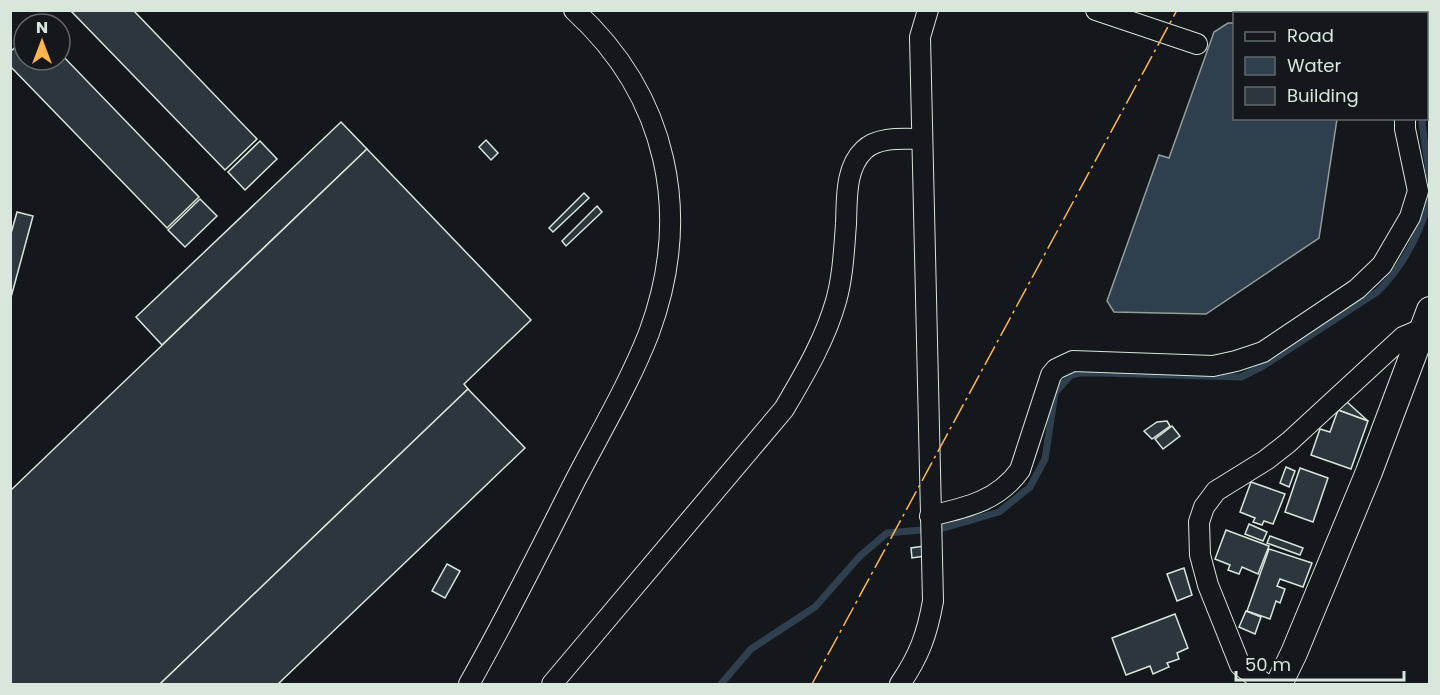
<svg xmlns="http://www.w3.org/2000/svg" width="1440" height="695" viewBox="0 0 1440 695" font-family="Poppins,sans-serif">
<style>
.water{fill:#2f3f4d;stroke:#939e99;stroke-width:1.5}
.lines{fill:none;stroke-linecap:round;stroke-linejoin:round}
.stream{stroke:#2f3f4d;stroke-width:7}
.river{stroke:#2f3f4d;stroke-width:40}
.building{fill:#2c363c;stroke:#d8e6dc;stroke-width:1.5}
.minor-casing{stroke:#d8e6dc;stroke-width:22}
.tertiary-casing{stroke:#d8e6dc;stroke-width:28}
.minor{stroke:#14181c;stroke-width:20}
.tertiary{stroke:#14181c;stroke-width:26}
.power{stroke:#ffb74d;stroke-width:1.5;stroke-dasharray:21 4.5 3 4.5;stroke-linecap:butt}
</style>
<rect width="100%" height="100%" fill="#14181c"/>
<polygon class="water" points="1228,23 1234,23 1234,118 1337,119 1319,238 1206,314 1114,312 1107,301 1159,155 1169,158 1214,32"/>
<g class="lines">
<g class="stream">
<polyline points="1426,107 1430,104"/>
<polyline points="1423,118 1422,124 1430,178"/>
<path d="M721,684L751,649L815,607L860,556L887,533L944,528L999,512L1030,487L1045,459L1055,393L1071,375L1080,373H1100L1241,377L1263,366L1377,292C1403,267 1420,233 1430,198"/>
</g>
<polyline class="river" points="1426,30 1430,34"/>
</g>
<g class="building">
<polygon points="70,10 133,10 257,139 225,170"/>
<polygon points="24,39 24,60 60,60 60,53 199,197 167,228 10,66 10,52"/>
<polygon points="341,122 367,149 162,345 136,317"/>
<polygon points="486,140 498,153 491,160 479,147"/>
<polygon points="260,141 277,159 245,190 228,172"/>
<polygon points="367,149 531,320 464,384 468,389 160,684 10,684 10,491"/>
<polygon points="584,193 589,198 553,232 549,228"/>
<polygon points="200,199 217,216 185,247 168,230"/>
<polygon points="597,206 602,212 566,246 562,241"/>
<polygon points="17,212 33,216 10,301 10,237"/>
<polygon points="468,389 525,448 278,684 160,684"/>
<polygon points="1347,402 1368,421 1338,410"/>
<polygon points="1338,410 1368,421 1351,469 1311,455 1320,429 1330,432"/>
<polygon points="1167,421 1170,426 1152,439 1144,431 1157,422"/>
<polygon points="1172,426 1180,436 1163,449 1155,439"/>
<polygon points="1286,467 1295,471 1289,487 1280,483"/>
<polygon points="1300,468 1328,478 1313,522 1285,512"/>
<polygon points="1251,482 1285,494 1273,524 1264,521 1262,525 1253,522 1255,518 1240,512"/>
<polygon points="1249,524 1267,532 1263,541 1245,534"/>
<polygon points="1226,530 1269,546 1258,574 1242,567 1239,574 1228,570 1230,565 1215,559"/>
<polygon points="1270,536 1303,548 1300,555 1267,543"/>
<polygon points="924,546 925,556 912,558 911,548"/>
<polygon points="1269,549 1312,563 1303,587 1280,579 1277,586 1285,589 1280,603 1276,601 1270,619 1247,611"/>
<polygon points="447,564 460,571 445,598 432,591"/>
<polygon points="1184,568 1192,595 1177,601 1167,574"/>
<polygon points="1246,611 1261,617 1255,634 1239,627"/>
<polygon points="1175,614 1188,648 1177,653 1179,659 1167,663 1169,667 1153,674 1150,666 1126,675 1112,638"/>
</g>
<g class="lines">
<g class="minor-casing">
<g id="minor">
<polyline points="1096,10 1197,44"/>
<polyline points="1384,10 1387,14"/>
<polyline points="1426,59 1430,63"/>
<polyline points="1426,89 1430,87"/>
<path d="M930,516C965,508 998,501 1020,470L1051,375L1056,369L1073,361L1213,366L1236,361L1263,352L1357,289L1382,265L1410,217L1418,191L1405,129V118"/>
<path d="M469,684C507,617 541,548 576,479C601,431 629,384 649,333C693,214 668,96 574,10"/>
<path d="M552,684L784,409C804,375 825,340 836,301C843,276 844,250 846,224C847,199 845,168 864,150C878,136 904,139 922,139"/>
<path d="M900,684C919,656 927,635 933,601L920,37L928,10"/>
<polyline points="1265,684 1240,665 1208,585 1200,555 1199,522 1204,507 1216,491 1266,460 1289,442 1403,337 1422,329"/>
</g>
</g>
<g class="tertiary-casing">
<polyline id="tertiary" points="1279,684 1294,653 1369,472 1430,310"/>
</g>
<use href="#minor" class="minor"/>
<use href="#tertiary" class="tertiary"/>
<polyline class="power" points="812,684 1177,10"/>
</g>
<rect width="1440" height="695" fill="none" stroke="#d8e6dc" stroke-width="24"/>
<rect x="1233" y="12" width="195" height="108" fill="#14181c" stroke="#626a69" stroke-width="1.5"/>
<rect x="1245" y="32" width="30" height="9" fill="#14181c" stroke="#626a69" stroke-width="1.5"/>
<text x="1287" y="42" font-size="18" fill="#d8e6dc">Road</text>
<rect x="1245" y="57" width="30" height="18" fill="#2f3f4d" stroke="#626a69" stroke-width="1.5"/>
<text x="1287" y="72" font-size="18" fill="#d8e6dc">Water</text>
<rect x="1245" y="87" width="30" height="18" fill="#2c363c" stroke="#626a69" stroke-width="1.5"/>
<text x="1287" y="102" font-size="18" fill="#d8e6dc">Building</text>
<g transform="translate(42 42)"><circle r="28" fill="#14181c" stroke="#626a69" stroke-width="1.5"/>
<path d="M0-4.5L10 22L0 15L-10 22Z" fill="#ffb74d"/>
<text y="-9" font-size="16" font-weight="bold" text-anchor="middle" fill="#d8e6dc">N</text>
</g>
<path d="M1236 671v9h168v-9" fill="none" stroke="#d8e6dc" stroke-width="3"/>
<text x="1245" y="671" font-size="18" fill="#d8e6dc" stroke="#14181c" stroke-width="4.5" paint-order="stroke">50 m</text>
</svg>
